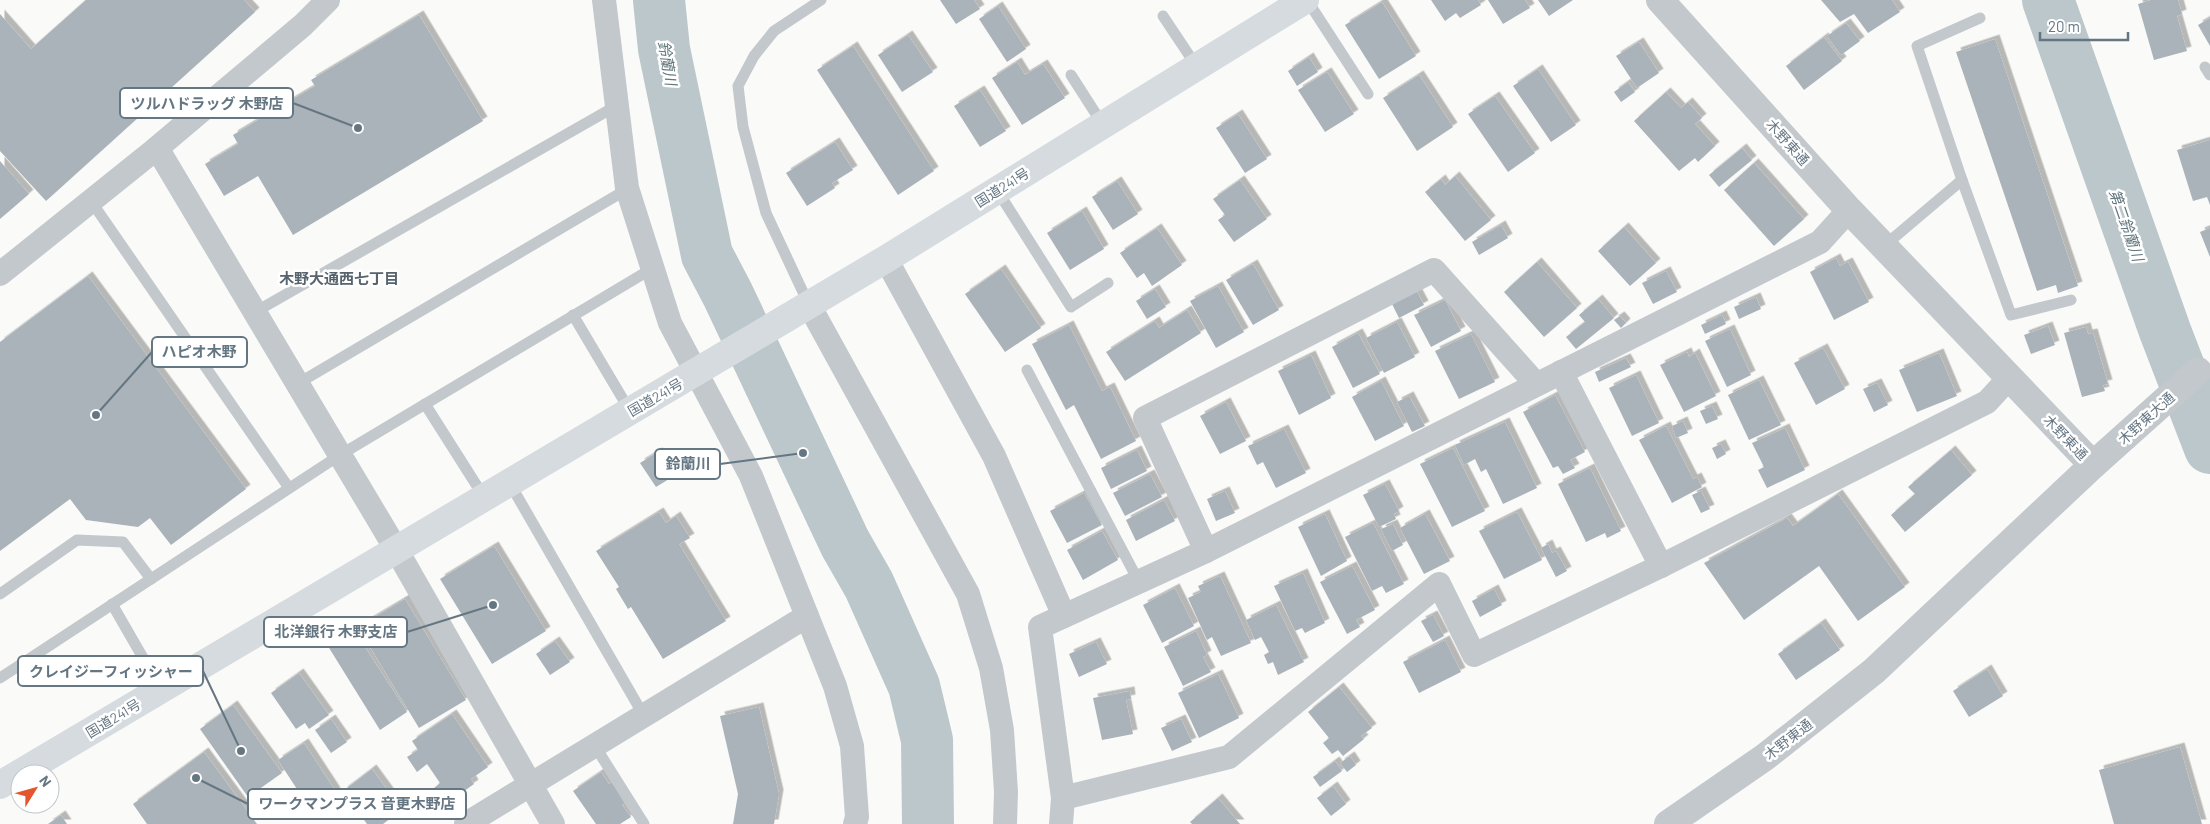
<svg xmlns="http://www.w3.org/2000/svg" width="2210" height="824" viewBox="0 0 2210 824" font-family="Barlow,'Noto Sans JP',sans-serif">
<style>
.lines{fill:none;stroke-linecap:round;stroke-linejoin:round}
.river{stroke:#bbc7cb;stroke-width:52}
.building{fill:#aab3b9;filter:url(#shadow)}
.service{stroke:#c3c8cc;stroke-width:11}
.minor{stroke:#c3c8cc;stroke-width:24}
.tertiary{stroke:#c3c8cc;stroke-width:28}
.trunk{stroke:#d6dbdf;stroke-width:28}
.labels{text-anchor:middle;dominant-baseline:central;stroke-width:5;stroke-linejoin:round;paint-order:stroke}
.street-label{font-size:14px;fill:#657683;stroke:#fff}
.water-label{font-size:15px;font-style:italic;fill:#60757c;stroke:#fff}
.neighbourhood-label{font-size:15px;font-weight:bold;fill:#57646e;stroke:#fff}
.leader{fill:none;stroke:#657683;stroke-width:2}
.callout-dot{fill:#657683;stroke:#fff;stroke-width:2}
.callout{fill:#fff;stroke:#657683;stroke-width:2}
.callout-label{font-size:15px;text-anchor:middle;font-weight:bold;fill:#657683}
</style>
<defs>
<filter id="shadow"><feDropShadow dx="4.5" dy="-4.5" stdDeviation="0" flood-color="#0004"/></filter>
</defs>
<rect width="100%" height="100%" fill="#fafaf8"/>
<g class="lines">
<g class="river">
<polyline points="659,0 664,49 707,255 728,295 845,543 869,585 914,686 927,740 928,824"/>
<polyline points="2048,0 2165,331 2210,448"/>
</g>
</g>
<g class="building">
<polygon points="86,0 244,0 255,12 46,201 0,151 0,14 31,49"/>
<polygon points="940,0 974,0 980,9 956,24"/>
<polygon points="1431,0 1478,0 1481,5 1460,18 1456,13 1445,21"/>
<polygon points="1488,0 1525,0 1530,8 1503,24"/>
<polygon points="1538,0 1573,0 1549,16"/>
<polygon points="1821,0 1892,0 1900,12 1868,33 1854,14 1840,22"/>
<polygon points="2151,0 2178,0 2182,14 2177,16 2187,51 2154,60 2138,4"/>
<polygon points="1382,2 1416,56 1379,79 1345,25"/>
<polygon points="998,6 1026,49 1007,62 979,19"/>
<polygon points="419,15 483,121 293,235 258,176 224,196 205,164 238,144 233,135 315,86 311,80"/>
<polygon points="2210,18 2210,46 2198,25"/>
<polygon points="1846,23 1860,41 1841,55 1827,36"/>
<polygon points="908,35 933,72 902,92 878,55"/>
<polygon points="1824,37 1842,61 1804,90 1786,66"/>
<polygon points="1995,39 2078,286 2058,293 2056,285 2037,291 1956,52"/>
<polygon points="1639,42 1659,73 1637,88 1616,56"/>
<polygon points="853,46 934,171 898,195 817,70"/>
<polygon points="1309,57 1318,72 1297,86 1288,71"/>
<polygon points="1017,62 1025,75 1043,64 1065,98 1022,125 992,78"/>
<polygon points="1538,69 1576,125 1551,142 1513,86"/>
<polygon points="1327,72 1354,114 1325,132 1298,90"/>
<polygon points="1419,75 1453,127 1417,151 1383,98"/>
<polygon points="1628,82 1635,92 1621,102 1614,92"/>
<polygon points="980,90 1006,131 980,147 954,106"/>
<polygon points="1666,92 1681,108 1688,102 1702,118 1695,124 1715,146 1698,162 1695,158 1679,171 1634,121"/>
<polygon points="1495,96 1535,153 1508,172 1468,114"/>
<polygon points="1238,114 1267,159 1245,173 1216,128"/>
<polygon points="2210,140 2210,205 2207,197 2193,201 2177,150"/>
<polygon points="835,142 853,170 832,183 835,188 807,206 786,173"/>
<polygon points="1742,148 1752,160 1719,187 1709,175"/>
<polygon points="0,161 29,194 0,219"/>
<polygon points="1754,163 1804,219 1774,246 1724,190"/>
<polygon points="1455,176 1491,220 1465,241 1425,192 1441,179 1445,185"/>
<polygon points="1240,180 1267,219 1234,242 1218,220 1225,215 1213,199"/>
<polygon points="1117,181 1138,214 1113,230 1092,197"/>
<polygon points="1082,211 1104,249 1070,270 1047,233"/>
<polygon points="1501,225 1508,238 1479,255 1472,242"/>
<polygon points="1624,227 1656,263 1630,286 1598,251"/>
<polygon points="1157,228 1182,265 1152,286 1144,273 1137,278 1120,253"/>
<polygon points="2210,228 2210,257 2200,232"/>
<polygon points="1836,258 1840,266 1848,262 1869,302 1834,320 1810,272"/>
<polygon points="1537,262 1577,308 1544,337 1504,292"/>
<polygon points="1253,264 1279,310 1253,325 1226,280"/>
<polygon points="1001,269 1041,328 1005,352 965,294"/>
<polygon points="1666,271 1677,292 1653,304 1642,283"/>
<polygon points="88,276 246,489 171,545 150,518 138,527 86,520 70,499 0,551 0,342"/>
<polygon points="1218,286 1244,332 1216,348 1190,301"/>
<polygon points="1155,289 1166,307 1147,319 1136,301"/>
<polygon points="1416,290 1424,305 1399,318 1391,302"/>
<polygon points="1756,297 1761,309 1739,319 1734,307"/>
<polygon points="1598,299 1614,318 1576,349 1566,337 1585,322 1579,315"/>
<polygon points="1445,300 1461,331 1431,347 1414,315"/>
<polygon points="1187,310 1201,333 1125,381 1106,352 1155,321 1159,328"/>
<polygon points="1722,315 1726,324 1705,334 1701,325"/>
<polygon points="1620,316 1626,323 1621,328 1614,320"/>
<polygon points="1397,322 1415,357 1384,373 1366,338"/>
<polygon points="1069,325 1102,391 1110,387 1136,441 1101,459 1074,405 1066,410 1032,344"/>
<polygon points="2048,326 2055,345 2031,354 2024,335"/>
<polygon points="2086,327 2088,334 2093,333 2108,384 2103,385 2105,391 2082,397 2064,333"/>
<polygon points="1730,329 1751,375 1727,387 1705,341"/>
<polygon points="1358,333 1380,374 1353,388 1332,347"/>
<polygon points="1471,334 1495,382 1459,399 1435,351"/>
<polygon points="1823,348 1845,389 1816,405 1794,363"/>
<polygon points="1687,352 1689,357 1695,353 1716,396 1684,412 1660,365"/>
<polygon points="1939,353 1957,396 1917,412 1899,370"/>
<polygon points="1311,355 1331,398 1299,415 1278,371"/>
<polygon points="1626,358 1631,367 1599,382 1595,372"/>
<polygon points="1636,375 1659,423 1632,436 1609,388"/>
<polygon points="1759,380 1781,425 1749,440 1728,395"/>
<polygon points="1381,381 1404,426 1375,441 1352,397"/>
<polygon points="1877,383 1888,405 1874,412 1863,389"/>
<polygon points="1555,395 1585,452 1570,460 1575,468 1563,474 1558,466 1553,468 1523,412"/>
<polygon points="1409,396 1425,426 1412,432 1397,402"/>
<polygon points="1226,402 1246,441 1220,454 1200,416"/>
<polygon points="1712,406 1718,419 1706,424 1700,411"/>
<polygon points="1683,421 1688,433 1676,438 1672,426"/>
<polygon points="1505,422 1537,488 1503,504 1486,469 1481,472 1475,459 1464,465 1455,445"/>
<polygon points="1666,426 1693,479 1697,477 1702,487 1672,503 1639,440"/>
<polygon points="1785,428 1805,470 1767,488 1758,470 1764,467 1752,443"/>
<polygon points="1284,429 1306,473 1276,488 1263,462 1257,465 1248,446"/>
<polygon points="1721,444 1726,454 1717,459 1712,448"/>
<polygon points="1453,448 1485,511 1452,527 1420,464"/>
<polygon points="1137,450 1147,471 1111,489 1101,468"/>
<polygon points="1951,450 1972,475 1905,532 1891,515 1915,494 1908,487"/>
<polygon points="658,452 674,476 656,487 640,463"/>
<polygon points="1590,468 1621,531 1607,538 1605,533 1586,542 1558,484"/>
<polygon points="1150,474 1162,497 1125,516 1113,493"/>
<polygon points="1385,484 1399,511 1394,514 1396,519 1379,527 1363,495"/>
<polygon points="1225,491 1235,513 1216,521 1207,499"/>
<polygon points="1701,491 1710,509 1701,513 1692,495"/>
<polygon points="1084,493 1102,525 1067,543 1050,511"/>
<polygon points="1838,494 1905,587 1858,621 1819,566 1744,620 1704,563 1787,518 1793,526"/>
<polygon points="1164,500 1175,521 1136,541 1126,520"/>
<polygon points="659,512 666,523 676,516 690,538 679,544 726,621 663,659 631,607 628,609 616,589 619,587 596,551"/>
<polygon points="1517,512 1542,560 1504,579 1479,531"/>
<polygon points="1325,514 1347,561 1321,576 1298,527"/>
<polygon points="1425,514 1450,561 1424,574 1400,528"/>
<polygon points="1373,523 1404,584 1386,593 1382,586 1372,591 1345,537"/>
<polygon points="1393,524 1403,545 1392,551 1381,529"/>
<polygon points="1102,531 1118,560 1083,580 1067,550"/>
<polygon points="1548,544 1552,553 1556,551 1567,571 1556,577 1541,548"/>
<polygon points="494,546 546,631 492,664 440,579"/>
<polygon points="1352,566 1375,610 1356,620 1360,627 1347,634 1320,582"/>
<polygon points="1303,573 1325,623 1305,633 1302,628 1295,631 1274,586"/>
<polygon points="1220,576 1251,643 1221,656 1212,637 1207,640 1188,598 1201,592 1198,586"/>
<polygon points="1175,588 1194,626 1162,643 1143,605"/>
<polygon points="1494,589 1502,605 1480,617 1472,601"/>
<polygon points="405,599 466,700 419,728 358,627"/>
<polygon points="1276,605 1304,662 1278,675 1273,662 1268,664 1264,655 1269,652 1261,637 1255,640 1246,620"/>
<polygon points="1433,615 1444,636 1433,642 1421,621"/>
<polygon points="1821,623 1840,650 1796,680 1778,654"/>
<polygon points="352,627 407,712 380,730 326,643"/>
<polygon points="1196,631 1207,655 1203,657 1211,672 1183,686 1164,647"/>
<polygon points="1445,640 1461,672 1419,693 1403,662"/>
<polygon points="555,641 570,662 550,675 536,654"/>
<polygon points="1096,642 1107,664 1079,677 1069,654"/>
<polygon points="1987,669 2003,696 1969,717 1953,691"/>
<polygon points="299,673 329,715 309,729 305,723 296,729 271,693"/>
<polygon points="1218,674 1239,718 1199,738 1178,693"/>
<polygon points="1339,687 1372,728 1361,736 1364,739 1343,756 1338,750 1332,754 1323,743 1329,738 1308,712"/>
<polygon points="1130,691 1131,699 1126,700 1133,734 1102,740 1093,698"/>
<polygon points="233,705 282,773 248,797 200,729"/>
<polygon points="759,707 779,794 774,824 733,824 738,794 720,716"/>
<polygon points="452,714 488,767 471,779 474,784 446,804 434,788 440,783 427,764 417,772 407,757 418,750 412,741"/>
<polygon points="331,719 347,742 331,753 315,730"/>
<polygon points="1181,719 1192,742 1172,751 1161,728"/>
<polygon points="304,743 336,792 310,809 278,760"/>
<polygon points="2180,747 2202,824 2114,824 2099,770"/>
<polygon points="204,752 257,824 147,824 133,804"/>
<polygon points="1350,756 1356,765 1347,772 1340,763"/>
<polygon points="1335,761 1342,771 1320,787 1313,777"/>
<polygon points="372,769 402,810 383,824 367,824 343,791"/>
<polygon points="601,772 609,784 613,781 627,802 622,805 631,817 620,824 596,824 573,791"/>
<polygon points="1333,786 1346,804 1331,816 1317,798"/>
<polygon points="1218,798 1240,824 1192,824 1190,822"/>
<polygon points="61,815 67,824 48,824"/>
</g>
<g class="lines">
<g class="service">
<polyline points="1307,0 1368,94"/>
<polyline points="1163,16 1197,67"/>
<polyline points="2205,67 2210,75"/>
<polyline points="1071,75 1103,125"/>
<polyline points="1962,180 2011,315 2071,300"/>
<polyline points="997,190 1071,307 1108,283"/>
<polyline points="91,201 289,488"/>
<polyline points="1884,246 1962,180 1917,46 1980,18"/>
<polyline points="809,305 766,213 743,127 738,86 754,56 774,31 821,0"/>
<polyline points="255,312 616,106"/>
<polyline points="573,315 630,411"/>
<polyline points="1027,370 1139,582"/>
<polyline points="297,384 619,194"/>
<polyline points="425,404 484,497"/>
<polyline points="509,482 644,716"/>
<polyline points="0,594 77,540 123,542 151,579"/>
<polyline points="112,604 161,689"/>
<polyline points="0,678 340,455 653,268"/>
<polyline points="595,746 644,824"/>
</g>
<g class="minor">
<polyline points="604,0 627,188 670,323 751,476 835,686 852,746 857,817 855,824"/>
<polyline points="157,148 396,549 553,824"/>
<polyline points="886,259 994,456 1064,616"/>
<polyline points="0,274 157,148 303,25 328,0"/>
<polyline points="809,305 968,594 991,668 1002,730 1006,792 1005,824"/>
<polyline points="1561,372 1661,566"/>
<polyline points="1206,551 1145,418 1434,270 1536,384"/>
<polyline points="1063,798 1229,757 1439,584 1474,655 1661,566 1987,402 2009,378"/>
<polyline points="466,824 807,616"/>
<polyline points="1061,824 1063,798 1040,627 1206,551 1820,242 1849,210"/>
</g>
<g class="tertiary">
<polyline points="1660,0 1849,210 2093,465"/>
<polyline points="1668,824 1765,757 1874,671 2093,465 2198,371"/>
</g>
<polyline class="trunk" points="0,785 886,259 1305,0"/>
</g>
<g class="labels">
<g class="street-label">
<text transform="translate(1788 142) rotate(48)">木野東通</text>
<text transform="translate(1002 187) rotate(-32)">国道241号</text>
<text transform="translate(655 397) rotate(-30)">国道241号</text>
<text transform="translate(2146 418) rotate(-42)">木野東大通</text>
<text transform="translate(2066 437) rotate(46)">木野東通</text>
<text transform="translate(113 718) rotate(-31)">国道241号</text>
<text transform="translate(1788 739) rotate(-38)">木野東通</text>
</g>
<g class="water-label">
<text transform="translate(668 63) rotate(80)">鈴蘭川</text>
<text transform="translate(2127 225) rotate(71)">第二鈴蘭川</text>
</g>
<g class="neighbourhood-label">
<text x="339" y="278">木野大通西七丁目</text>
</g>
</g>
<path class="leader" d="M358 128L293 103M96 415L152 352M803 453L720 464M493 605L407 632M241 751L203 671M196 778L248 804"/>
<g class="callout-dot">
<circle cx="358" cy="128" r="5"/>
<circle cx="96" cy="415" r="5"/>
<circle cx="803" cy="453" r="5"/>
<circle cx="493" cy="605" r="5"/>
<circle cx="241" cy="751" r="5"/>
<circle cx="196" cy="778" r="5"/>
</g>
<g class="callout">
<rect x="120" y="88" width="173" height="30" rx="5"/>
<rect x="152" y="337" width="95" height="30" rx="5"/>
<rect x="655" y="449" width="65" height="30" rx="5"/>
<rect x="264" y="617" width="143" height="30" rx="5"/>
<rect x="18" y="656" width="185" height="30" rx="5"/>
<rect x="248" y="789" width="218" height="30" rx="5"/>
</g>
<g class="callout-label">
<text x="207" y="109">ツルハドラッグ 木野店</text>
<text x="199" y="357">ハピオ木野</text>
<text x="688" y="469">鈴蘭川</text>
<text x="336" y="637">北洋銀行 木野支店</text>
<text x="111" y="677">クレイジーフィッシャー</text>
<text x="357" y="809">ワークマンプラス 音更木野店</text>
</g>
<g transform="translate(35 789) rotate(53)"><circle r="24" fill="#ffffff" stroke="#c1c8cd"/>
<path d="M0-4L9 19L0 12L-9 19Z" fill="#e4572e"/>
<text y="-8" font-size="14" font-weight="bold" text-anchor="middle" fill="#657683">N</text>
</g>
<path d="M2040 32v8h88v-8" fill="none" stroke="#657683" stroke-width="2.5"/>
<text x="2048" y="32" font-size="15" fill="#657683" stroke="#ffffff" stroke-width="4" paint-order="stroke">20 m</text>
</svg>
